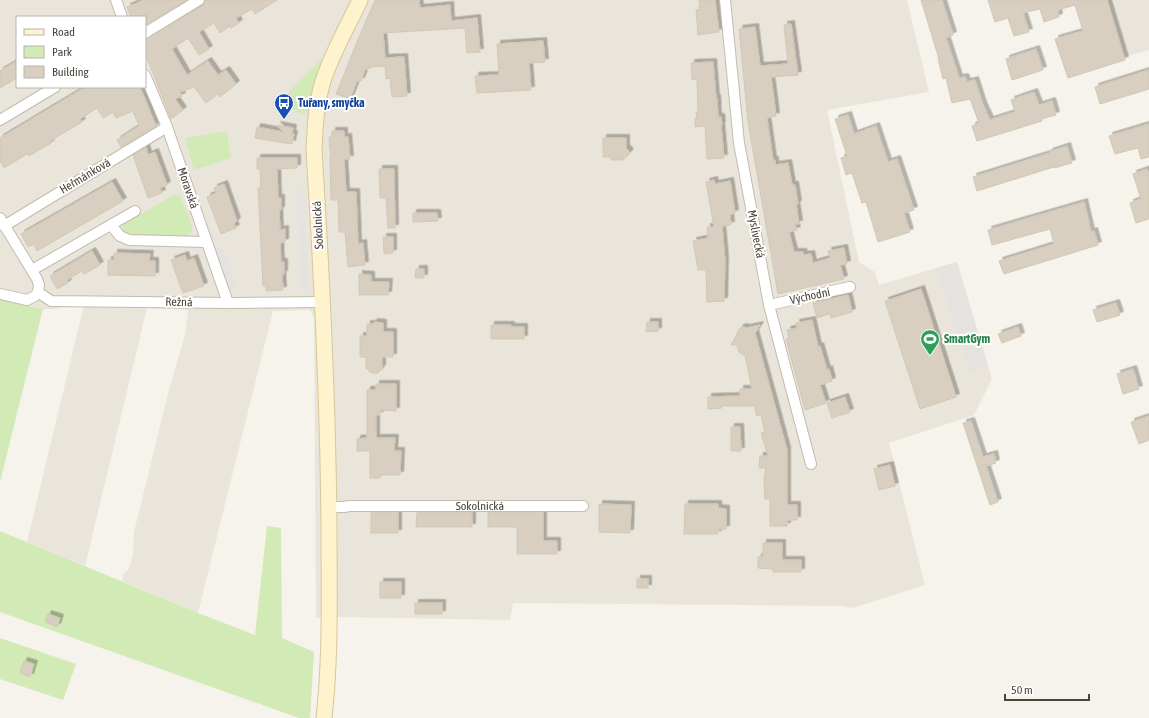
<svg xmlns="http://www.w3.org/2000/svg" width="1149" height="718" viewBox="0 0 1149 718" font-family="'Asap Condensed',sans-serif">
<style>
.residential{fill:#eae5da;fill-rule:evenodd}
.green{fill:#d2eab5}
.parking{fill:#e5e3e0}
.building{fill:#d8cfc1;stroke:#d3c7b4;filter:url(#shadow)}
.lines{fill:none;stroke-linecap:round;stroke-linejoin:round}
.minor-casing{stroke:#c2bbae;stroke-width:12}
.secondary-casing{stroke:#d6c79b;stroke-width:17}
.minor{stroke:#fff;stroke-width:10}
.secondary{stroke:#fff3cd;stroke-width:15}
.labels{text-anchor:middle;dominant-baseline:central;stroke-width:4;stroke-linejoin:round;paint-order:stroke}
.transit-label{font-size:12px;font-weight:bold;fill:#164399;stroke:#fff;text-anchor:start}
.street-label{font-size:12px;fill:#4b4439;stroke:#fff}
.leisure-label{font-size:12px;font-weight:bold;fill:#27864d;stroke:#fff;text-anchor:start}
</style>
<defs>
<filter id="shadow"><feDropShadow dx="3.5" dy="-3.5" stdDeviation="0" flood-color="#0004"/></filter>
</defs>
<rect width="100%" height="100%" fill="#f6f3ec"/>
<g class="residential">
<path d="M0,0H907L929,92L827,110L859,262L875,272L879,285L957,262L992,379L974,415L889,443L925,585L853,608L842,606L513,603L510,620L340,617L316,618L314,318L310,310L273,311L198,613L122,581L124,573L128,570L130,565L133,554L134,532L170,386L185,335L188,310L147,308L85,566L27,542L84,305H69L55,309H43L0,300ZM17,17H145V87H17Z"/>
<polygon points="1107,0 1149,0 1149,50 1124,57"/>
</g>
<g class="green">
<path d="M323,58L324,59C319,72 313,85 311,99C311,102 311,108 308,111C302,118 290,108 288,102C288,98 288,96 289,92Z"/>
<polygon points="227,131 231,158 194,170 185,138"/>
<polygon points="175,194 180,195 192,226 192,231 188,233 188,237 126,234 122,229 123,225"/>
<polygon points="0,300 43,309 0,482"/>
<polygon points="267,526 281,528 282,638 314,652 310,718 299,718 0,612 0,531 198,613 255,635"/>
<polygon points="0,638 76,664 63,700 0,679"/>
</g>
<g class="parking">
<polygon points="296,186 304,186 309,292 301,292"/>
<polygon points="223,246 238,289 231,292 215,249"/>
<polygon points="957,262 988,366 969,372 936,268"/>
</g>
<g class="building">
<polygon points="144,0 187,0 145,25 145,17 131,17 127,7"/>
<polygon points="205,0 277,0 255,14 252,9 236,18 239,23 231,28 230,26 220,33 214,23 199,32 209,49 199,55 188,38 172,49 187,75 208,61 218,75 226,70 236,84 220,97 218,94 206,103 194,87 180,92 182,96 175,99 183,110 171,119 145,53 145,39 202,6"/>
<polygon points="375,0 419,0 420,8 450,5 451,21 477,18 480,52 467,53 465,28 383,33 385,58 404,57 407,96 392,97 390,78 386,79 385,66 372,67 365,70 361,81 357,81 350,99 336,94 357,42"/>
<polygon points="699,0 715,0 719,32 698,35 696,10 700,9"/>
<polygon points="921,0 942,0 953,35 946,38 959,78 965,77 967,82 975,80 983,105 990,120 1015,112 1011,100 1034,92 1039,105 1052,101 1056,115 1041,119 1042,121 977,141 972,126 979,123 970,99 952,103 946,78 943,79 938,59 939,59"/>
<polygon points="988,0 1107,0 1125,60 1068,78 1055,39 1083,31 1075,5 1058,10 1059,17 1044,22 1040,9 1023,13 1029,32 1014,36 1008,18 995,22"/>
<polygon points="791,24 798,75 771,77 776,116 767,118 773,160 775,160 775,165 788,163 792,185 795,185 798,204 796,204 799,224 795,224 797,230 789,232 794,252 803,252 804,255 811,254 813,263 830,258 828,251 844,248 847,264 840,265 844,279 778,294 748,122 739,29 755,27 760,66 788,64 784,25"/>
<polygon points="543,41 545,62 529,63 531,90 477,93 475,76 499,75 497,44"/>
<polygon points="1036,49 1043,70 1012,80 1006,59"/>
<polygon points="17,61 17,78 0,88 0,71"/>
<polygon points="713,62 716,98 717,98 718,117 721,117 722,125 721,125 724,158 707,159 705,126 695,127 695,118 697,118 696,112 698,112 697,79 692,80 691,63"/>
<polygon points="1149,70 1149,89 1100,104 1095,87"/>
<polygon points="85,87 140,87 156,126 121,147 117,140 139,126 133,111 116,118 113,112 103,118 97,108 80,119 82,122 50,141 51,143 29,156 27,154 4,168 0,161 0,138"/>
<polygon points="848,115 854,134 876,126 888,162 897,159 914,210 904,213 910,232 878,242 866,202 862,203 852,173 846,175 841,158 847,156 835,119"/>
<polygon points="1149,124 1149,157 1141,159 1138,148 1115,154 1109,136"/>
<polygon points="277,125 293,128 292,134 294,134 292,144 255,138 257,127 283,132"/>
<polygon points="332,131 344,131 344,137 348,137 350,159 344,159 346,192 356,192 358,244 363,243 365,265 348,267 345,232 339,232 338,200 331,200 330,157 331,151 330,151 329,137 332,137"/>
<polygon points="603,138 626,138 626,148 630,152 623,160 611,160 611,157 603,157"/>
<polygon points="1067,146 1072,163 1054,168 1054,167 977,191 973,177 1050,153 1049,152"/>
<polygon points="146,147 148,155 155,152 167,185 160,188 162,193 148,198 133,155"/>
<polygon points="257,158 297,158 297,168 277,169 278,198 281,198 281,210 279,210 280,230 285,229 285,242 280,243 281,262 284,262 284,274 282,274 283,290 266,291 266,286 263,286 258,188 261,188 260,169 257,169"/>
<polygon points="379,169 394,169 395,228 388,228 386,198 380,198"/>
<polygon points="1147,169 1149,176 1149,219 1136,223 1130,203 1141,199 1133,174"/>
<polygon points="714,180 715,184 730,181 735,213 730,215 731,225 722,226 725,261 724,301 707,302 706,270 698,270 693,241 708,238 707,227 714,227 706,182"/>
<polygon points="112,182 123,201 37,251 34,244 28,247 21,234"/>
<polygon points="224,184 237,221 234,224 236,228 221,234 207,197 216,193 214,188"/>
<polygon points="1084,202 1091,232 1094,231 1098,245 1004,274 999,261 1054,244 1050,229 992,245 988,230"/>
<polygon points="413,213 437,213 438,221 413,222"/>
<polygon points="383,237 393,237 393,253 384,254"/>
<polygon points="92,251 100,265 84,274 82,271 67,280 68,283 57,289 50,276"/>
<polygon points="114,253 150,254 149,261 155,261 155,276 108,275 108,260 114,260"/>
<polygon points="185,255 187,261 194,258 204,286 183,293 171,260"/>
<polygon points="416,269 424,269 424,278 415,278"/>
<polygon points="359,274 371,275 371,282 389,282 388,295 359,295"/>
<polygon points="921,289 956,397 920,409 885,301"/>
<polygon points="848,295 852,312 831,318 830,314 817,318 813,303"/>
<polygon points="1116,303 1120,315 1097,322 1093,310"/>
<polygon points="812,320 818,347 820,346 827,370 829,369 832,381 820,385 826,403 805,410 786,339 789,338 787,330 797,328 796,323"/>
<polygon points="374,322 383,323 383,332 393,332 393,357 382,357 382,368 378,373 371,373 366,368 366,357 360,357 360,336 367,336 367,324 373,324"/>
<polygon points="647,322 658,322 658,331 646,332"/>
<polygon points="491,325 511,325 511,327 524,327 524,339 491,339"/>
<polygon points="760,325 755,333 787,450 787,505 797,505 797,520 787,520 787,526 770,526 770,499 765,499 764,478 766,468 759,468 760,456 768,456 761,433 765,432 761,415 757,416 754,406 722,406 722,408 708,409 708,397 740,396 740,389 752,389 745,356 739,352 737,345 731,345 740,328 744,327 746,328"/>
<polygon points="1018,327 1021,336 1002,343 998,334"/>
<polygon points="1133,369 1139,389 1123,394 1117,374"/>
<polygon points="376,384 396,384 396,411 380,410 380,415 376,415 376,438 395,438 394,451 401,451 400,475 380,475 380,478 370,478 370,451 357,451 357,439 367,438 367,390 376,390"/>
<polygon points="845,397 850,412 832,418 827,403"/>
<polygon points="1149,416 1149,440 1139,444 1131,422"/>
<polygon points="971,421 983,457 994,454 996,463 986,466 998,502 990,505 963,423"/>
<polygon points="731,427 740,427 741,451 731,451"/>
<polygon points="890,465 895,486 879,490 874,469"/>
<polygon points="599,504 631,505 630,533 599,532"/>
<polygon points="685,504 718,504 718,508 726,509 726,529 718,529 718,534 684,534"/>
<rect x="371" y="512" width="27" height="21"/>
<polygon points="417,512 472,512 472,527 416,527"/>
<polygon points="488,512 543,512 543,541 557,541 557,554 517,554 517,527 488,527"/>
<polygon points="763,543 782,543 782,560 801,560 801,572 773,572 773,569 758,568 758,557 763,557"/>
<rect x="637" y="579" width="11" height="9"/>
<rect x="380" y="582" width="21" height="16"/>
<rect x="415" y="603" width="27" height="11"/>
<polygon points="48,614 60,618 57,627 45,622"/>
<polygon points="24,661 34,664 30,677 20,673"/>
</g>
<g class="lines">
<g class="minor-casing">
<g id="minor">
<polyline points="116,0 122,17"/>
<polyline points="725,0 739,143 769,305 811,464"/>
<polyline points="145,33 199,0"/>
<polyline points="145,75 167,127 228,303"/>
<polyline points="0,120 55,87"/>
<polyline points="0,218 37,279 39,285 38,292 51,301 228,303 323,302"/>
<polyline points="111,225 120,236 129,240 206,242"/>
<polyline points="4,226 167,127"/>
<polyline points="32,270 135,211"/>
<polyline points="0,294 27,300 35,296 38,292"/>
<polyline points="769,305 850,287"/>
<path id="s1" d="M329,507H344L349,506H583"/>
</g>
</g>
<g class="secondary-casing">
<path id="secondary" d="M324,718C331,655 329,591 329,528C328,402 322,277 314,151C315,128 316,104 323,81C332,53 348,26 360,0"/>
</g>
<use href="#minor" class="minor"/>
<use href="#secondary" class="secondary"/>
</g>
<defs>
<g id="bus-pin" transform="scale(1)"><path d="M0 17L-7.5 6A9.5 9.5 0 1 1 7.5 6Z" fill="#1a4fb4" stroke="#fff"/><path d="M-5-6H5V4H4V6H2V4H-2V6H-4V4H-5ZM-3.5-4V0h7V-4ZM-3.5 1.2v1.5H-2V1.2ZM2 1.2v1.5H3.5V1.2Z" fill="#fff"/></g>
<g id="stadium-pin" transform="scale(1)"><path d="M0 17L-7.5 6A9.5 9.5 0 1 1 7.5 6Z" fill="#2e9e5b" stroke="#fff"/><path d="M0-5a6.5 5 0 1 0 0 10a6.5 5 0 1 0 0-10ZM-3.5-1.8h7v3.6h-7Z" fill="#fff"/></g>
</defs>
<g fill-rule="evenodd">
<use href="#bus-pin" x="284" y="103"/>
<use href="#stadium-pin" x="930" y="339"/>
</g>
<g class="labels">
<g class="transit-label">
<text x="298" y="103">Tuřany, smyčka</text>
</g>
<g class="street-label">
<text transform="translate(85 176) rotate(-31)">Heřmánková</text>
<text transform="translate(188 188) rotate(71)">Moravská</text>
<text transform="translate(318 225) rotate(-93)">Sokolnická</text>
<text transform="translate(756 234) rotate(79)">Myslivecká</text>
<text transform="translate(810 296) rotate(-12)">Východní</text>
<text transform="translate(179 302) rotate(1)">Režná</text>
<text stroke="none"><textPath href="#s1" startOffset="151">Sokolnická</textPath></text>
</g>
<g class="leisure-label">
<text x="944" y="339">SmartGym</text>
</g>
</g>
<rect x="16" y="16" width="130" height="72" fill="#ffffff" stroke="#b7b4b0"/>
<rect x="24" y="29" width="20" height="6" fill="#fff3cd" stroke="#b7b4b0"/>
<text x="52" y="36" font-size="12" fill="#4b4439">Road</text>
<rect x="24" y="46" width="20" height="12" fill="#d2eab5" stroke="#b7b4b0"/>
<text x="52" y="56" font-size="12" fill="#4b4439">Park</text>
<rect x="24" y="66" width="20" height="12" fill="#d8cfc1" stroke="#b7b4b0"/>
<text x="52" y="76" font-size="12" fill="#4b4439">Building</text>
<path d="M1005 694v6h84v-6" fill="none" stroke="#4b4439" stroke-width="2"/>
<text x="1011" y="694" font-size="12" fill="#4b4439" stroke="#ffffff" stroke-width="3" paint-order="stroke">50 m</text>
</svg>
